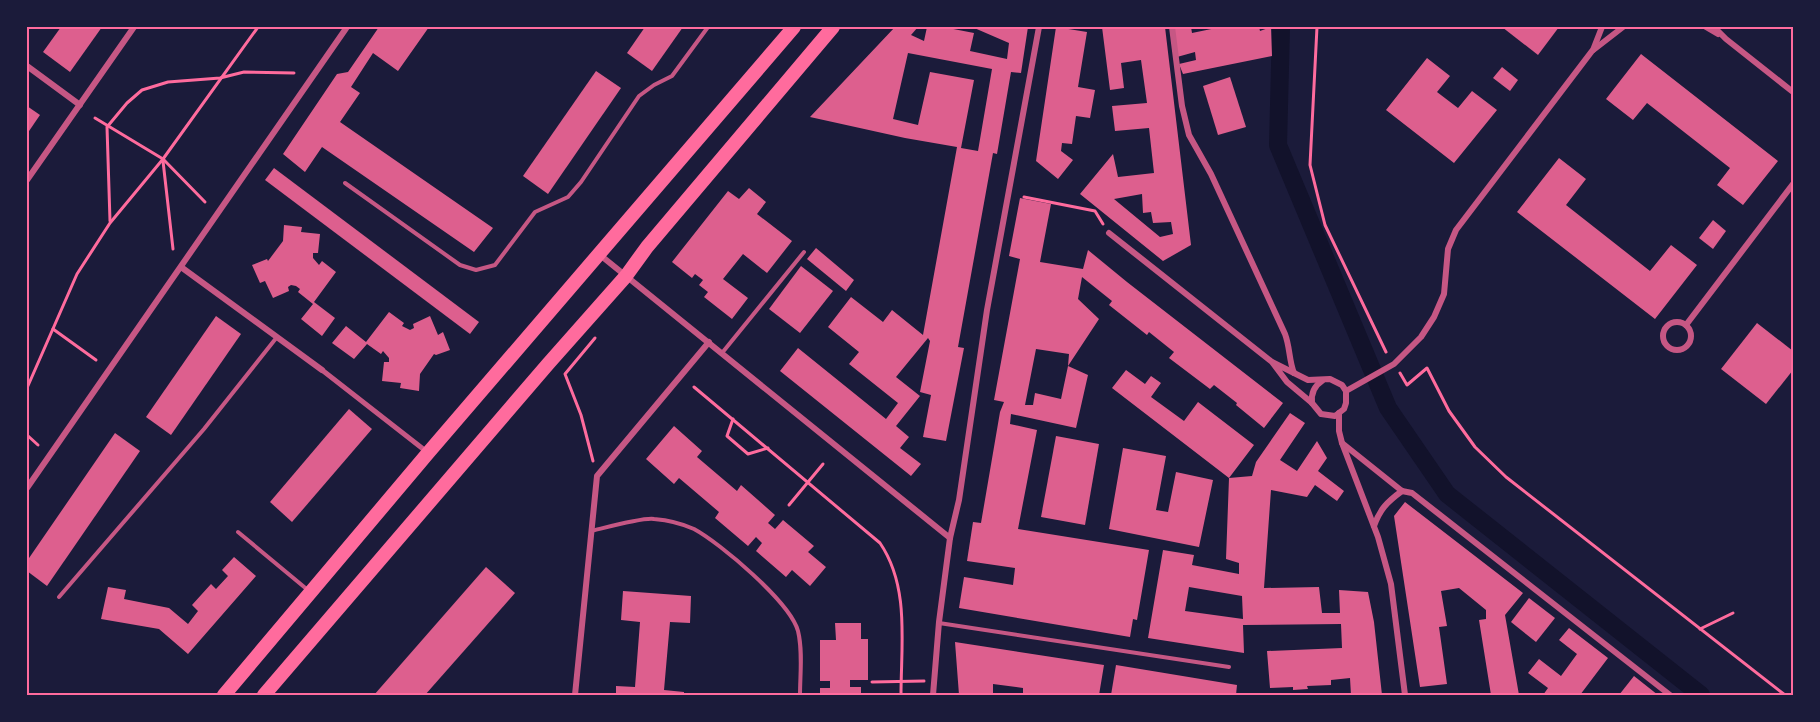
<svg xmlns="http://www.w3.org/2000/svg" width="1820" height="722" viewBox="0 0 1820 722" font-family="'Open Sans',sans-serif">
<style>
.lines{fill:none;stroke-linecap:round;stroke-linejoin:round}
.canal{stroke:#12122b;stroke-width:18}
.building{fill:#dd5f8e;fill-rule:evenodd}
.path{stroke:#ff6b9d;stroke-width:3}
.service{stroke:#c65784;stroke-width:4}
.pedestrian{stroke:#c65784;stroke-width:5}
.minor{stroke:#c65784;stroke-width:6}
.primary{stroke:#ff6b9d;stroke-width:14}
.neatline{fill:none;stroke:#ff6b9d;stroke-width:2}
</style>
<rect width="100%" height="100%" fill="#1b1b3a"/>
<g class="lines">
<polyline class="canal" points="1281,27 1278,145 1388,408 1447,494 1701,695"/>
</g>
<g class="building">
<polygon points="61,27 102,27 70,72 43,52"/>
<polygon points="379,27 429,27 398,71 373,53 351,87 360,93 340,122 493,228 474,252 322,147 305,172 283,154 337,74 348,72"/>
<polygon points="645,27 683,27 652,71 627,53"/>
<path d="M895,27H918L911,35L924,41L927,27H943L974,33L970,51L1007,59L1009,43L972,27H1028L1021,73L1011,72L997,154L993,153L958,347L964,348L946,441L923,437L931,395L920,392L930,341L928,338L896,377L920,396L896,426L909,437L900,448L921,464L911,476L780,371L798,348L886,419L898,403L849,364L859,352L828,327L851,297L883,322L892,310L923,335L957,147L905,138L810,117ZM908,53L992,69L978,151L961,148L974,80L930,72L918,125L893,119Z"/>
<polygon points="1056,27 1087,32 1078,87 1095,90 1090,118 1076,116 1072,144 1062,143 1061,151 1073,160 1058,179 1036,161"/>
<path d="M1102,27H1165L1191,245L1163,261L1080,194L1113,154L1118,177L1154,173L1149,128L1115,131L1112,106L1147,103L1141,60L1121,63L1124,88L1110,90ZM1142,194L1143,213L1151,212L1153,223L1171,222L1173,234L1160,237L1114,199Z"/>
<polygon points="1174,27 1191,27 1192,33 1221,27 1259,27 1260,31 1271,27 1272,56 1183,74 1179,64 1196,60 1195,52 1177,57"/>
<polygon points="1502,27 1559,27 1538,55"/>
<polygon points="1641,54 1778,161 1743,205 1717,185 1730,168 1647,103 1633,120 1606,99"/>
<polygon points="1427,58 1450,76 1437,92 1458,108 1472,91 1497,110 1454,163 1386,110"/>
<polygon points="1502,67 1518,80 1510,91 1493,78"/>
<polygon points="596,71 621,88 548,194 523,176"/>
<polygon points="1230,77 1246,127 1218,135 1203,86"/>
<polygon points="27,106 40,115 27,134"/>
<polygon points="1559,158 1586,179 1566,205 1650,271 1671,245 1697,265 1655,319 1517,212"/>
<polygon points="274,168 479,322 470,334 265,180"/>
<polygon points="749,188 766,202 757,214 792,241 767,273 743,254 723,279 748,298 732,319 704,297 708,292 699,285 703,280 695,274 692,278 672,262 728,191 739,199"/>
<path d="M1020,198L1051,204L1040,262L1083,269L1088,250L1127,282L1283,403L1264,428L1236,405L1237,403L1214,385L1210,389L1169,358L1174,352L1149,332L1147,335L1109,305L1112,301L1082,277L1078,299L1099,319L1068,366L1088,375L1076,428L1011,414L1010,424L1037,430L1018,529L1149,550L1137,620L1133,619L1130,637L959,608L964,577L1013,585L1015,568L967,561L973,522L981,523L1000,412L1004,402L994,400L1020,259L1009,256ZM1036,349L1069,354L1068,366L1061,399L1035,393L1033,405H1025Z"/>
<polygon points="1713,220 1726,231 1713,249 1699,238"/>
<polygon points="284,225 302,227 301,232 320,234 318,253 313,253 313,258 319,265 322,261 336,272 314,302 335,318 322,336 301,319 313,304 298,292 300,289 296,286 291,285 288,287 289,291 273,298 265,281 260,283 252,265 267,259 268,261 283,241"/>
<polygon points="816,248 854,280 846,291 807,259"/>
<polygon points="801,266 833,291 800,333 769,309"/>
<polygon points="389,312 404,323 402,326 410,330 414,328 413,324 430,316 438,335 443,332 450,350 436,355 434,354 420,374 419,391 400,388 401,383 382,381 384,362 389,362 389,358 383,351 381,354 367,344 354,359 332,343 346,326 366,342"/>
<polygon points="216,316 241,334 171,435 146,417"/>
<polygon points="1757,323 1793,351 1793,370 1766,404 1721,369"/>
<polygon points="1126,370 1145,384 1151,376 1161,383 1151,397 1184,421 1198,402 1254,445 1229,478 1112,388"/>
<polygon points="349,409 372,429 292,522 270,502"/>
<path d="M1290,413L1305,423L1280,460L1297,471L1317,441L1327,458L1318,471L1344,491L1337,501L1315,485L1307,497L1271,490L1264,588L1319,587L1322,613H1340L1339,590L1368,592L1374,622L1382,695H1351L1350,678L1331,680V685L1307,686L1308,689L1293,690V687L1270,688L1267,651L1342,648L1341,624L1243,625L1244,653L1148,638L1163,550L1194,555L1192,565L1239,574V563L1226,559L1229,478L1252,476L1256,462ZM1189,587L1242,596L1243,619L1185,611Z"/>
<polygon points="674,426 702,451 697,457 737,491 741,485 775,515 768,523 775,529 783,520 814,546 808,552 826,567 810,586 792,570 786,577 756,551 762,543 756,537 748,546 715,518 719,512 679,478 674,484 646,459"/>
<polygon points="115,433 140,451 47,586 27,571 27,561"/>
<polygon points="1056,436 1099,444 1085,525 1041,517"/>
<polygon points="1123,448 1166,456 1156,510 1168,512 1176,472 1213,480 1199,547 1109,529"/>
<polygon points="1405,502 1523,593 1505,615 1519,695 1491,695 1479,620 1486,619 1486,610 1459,588 1441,591 1447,626 1439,627 1447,684 1420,687 1394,516"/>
<polygon points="234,557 256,576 188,654 159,629 101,619 108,587 126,590 124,599 169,608 188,624 198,611 192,605 211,584 216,589 228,576 222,570"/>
<polygon points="486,567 515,593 425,695 374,695"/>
<polygon points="623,591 691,596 690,623 670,622 664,690 684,692 684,695 616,695 616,686 635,687 640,622 621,620"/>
<polygon points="1529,598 1555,618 1536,642 1511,622"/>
<polygon points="835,623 861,623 861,639 868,639 868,680 850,680 850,687 861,687 861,695 820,695 820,688 830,688 830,681 820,681 820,640 836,640"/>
<polygon points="1569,628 1608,658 1580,695 1543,695 1548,688 1528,673 1539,659 1561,676 1577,654 1559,640"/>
<polygon points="955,642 1104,665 1099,695 1066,695 1060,693 1060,695 1023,695 1023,688 993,684 993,695 959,695"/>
<polygon points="1116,665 1237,685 1236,695 1111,695"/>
<polygon points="1634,676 1658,695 1619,695"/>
</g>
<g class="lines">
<g class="path">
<polyline points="1317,27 1310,165 1325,225 1386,352"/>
<polyline points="95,118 163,159 205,202"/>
<polyline points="163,161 173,249"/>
<polyline points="1024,197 1095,211 1103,224"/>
<polyline points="110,221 107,127 127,103 142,90 168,82 220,78 244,72 294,73"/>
<polyline points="53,329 96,360"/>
<polyline points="1400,373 1407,385 1427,368 1449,411 1475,447 1506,477 1785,695"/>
<path d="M694,387L880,543C910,587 901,644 901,695"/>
<polyline points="27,388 77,274 110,223 163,159 258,27"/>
<polyline points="733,419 727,436 748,454 768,448"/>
<polyline points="27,435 38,445"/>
<polyline points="593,461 581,415 565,374 595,338"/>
<polyline points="789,505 823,464"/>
<polyline points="1700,629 1733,613"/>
<polyline points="872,682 924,681"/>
</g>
<g class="service">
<polyline points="345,183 460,265 476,270 495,265 535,212 568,197 581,182 639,96 654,85 672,76 708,27"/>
<polyline points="722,353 804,252"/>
<path d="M591,531C604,528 644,517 654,519C666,520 683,524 694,529C720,543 790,602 798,631C803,651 800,675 800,695"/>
<polyline points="238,532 309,591"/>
<polyline points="59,597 204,429 277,337"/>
<polyline points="939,623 1229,667"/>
</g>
<polyline class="pedestrian" points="322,370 427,452"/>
<g class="minor">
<path d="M1172,27L1182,106L1189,135L1211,174L1285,334C1290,347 1289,361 1294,373"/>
<polyline points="1706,27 1718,34"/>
<polyline points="1714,27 1726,39 1793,92"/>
<polyline points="1593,50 1602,27"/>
<polyline points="27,66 80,105"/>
<polyline points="27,180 134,27"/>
<polyline points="1109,233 1272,362 1308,380 1330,379 1342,385 1346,391 1346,403 1344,409 1335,416 1321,414 1312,403 1287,382 1272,362"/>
<polyline points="600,255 950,538"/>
<polyline points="181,267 322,370"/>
<circle cx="1677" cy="336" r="14"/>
<polyline points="1686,325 1793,184"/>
<polyline points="1346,391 1394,364 1421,337 1434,317 1444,294 1448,249 1456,230 1592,51 1623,27"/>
<path d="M1312,403C1311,393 1314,386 1322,381"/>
<polyline points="1339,413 1339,431 1342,443 1378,537 1391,584 1405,695"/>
<polyline points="1342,443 1402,491 1412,493 1670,695"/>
<polyline points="27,488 347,27"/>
<path d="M1374,526C1380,509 1387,502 1402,491"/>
<polyline points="575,695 597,476 709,342"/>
<polyline points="933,695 939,622 950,538 959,500 987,310 1039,27"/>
</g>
<g class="primary">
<polyline points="224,695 428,453 794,27"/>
<polyline points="264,695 548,364 626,276 647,247 833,27"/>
</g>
</g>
<rect width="1820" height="722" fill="none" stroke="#1b1b3a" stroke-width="57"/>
<rect x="28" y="28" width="1764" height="666" class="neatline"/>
</svg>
